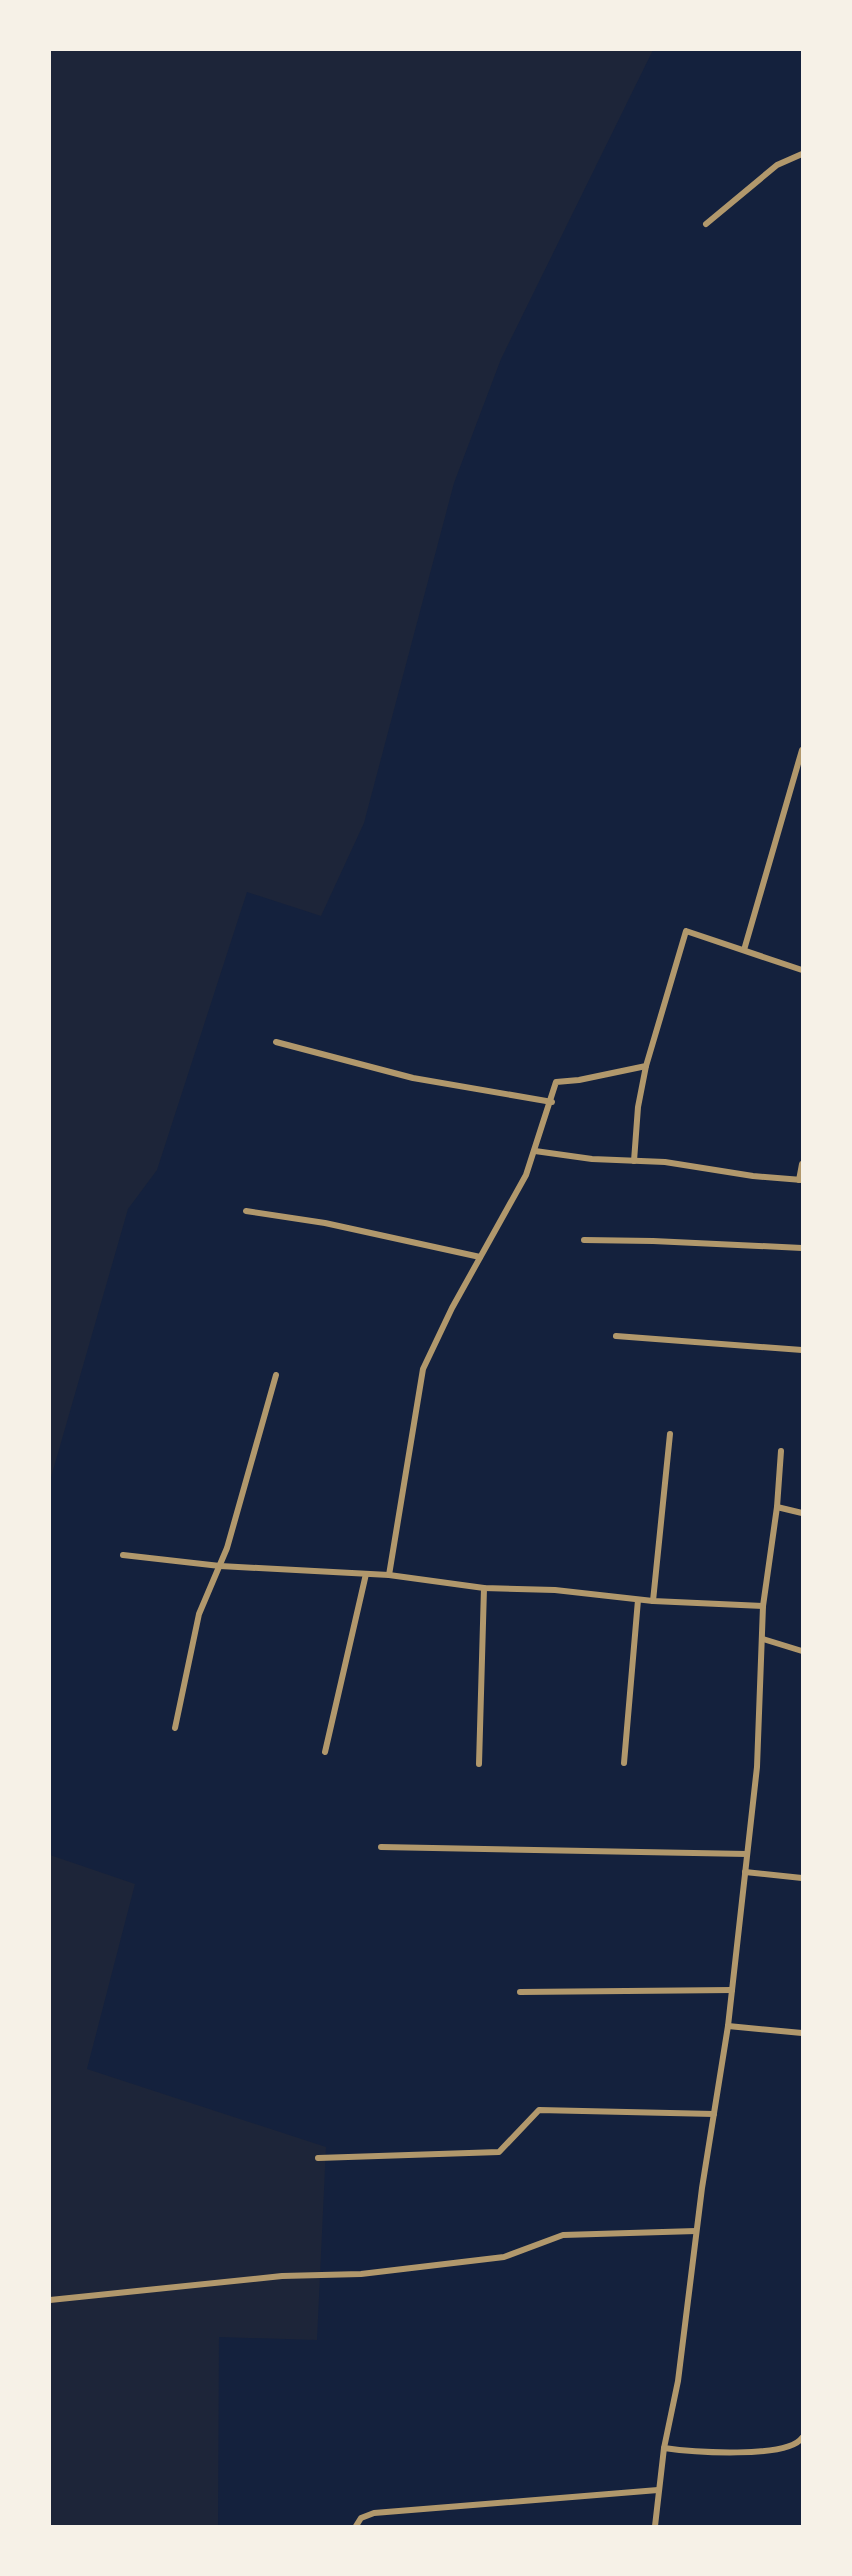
<svg xmlns="http://www.w3.org/2000/svg" width="852" height="2576" viewBox="0 0 852 2576" font-family="'Public Sans',sans-serif">
<style>
.green{fill:#1d2539}
.lines{fill:none;stroke-linecap:round;stroke-linejoin:round}
.minor{stroke:#b1986c;stroke-width:6}
</style>
<rect width="100%" height="100%" fill="#14213d"/>
<g class="green">
<polygon points="50,50 653,50 501,359 454,483 364,823 321,916 247,892 157,1170 128,1209 50,1481"/>
<polygon points="50,1855 135,1884 87,2069 326,2147 317,2340 219,2337 218,2526 50,2526"/>
</g>
<g class="lines">
<g class="minor">
<polyline points="706,224 777,165 802,154"/>
<polyline points="744,950 802,750"/>
<polyline points="276,1042 413,1078 552,1102"/>
<polyline points="535,1151 592,1159 665,1162 753,1176 802,1180"/>
<polyline points="634,1161 638,1107 646,1066"/>
<polyline points="799,1180 802,1164"/>
<polyline points="246,1211 325,1223 480,1257"/>
<polyline points="584,1240 653,1241 802,1248"/>
<polyline points="616,1336 802,1350"/>
<polyline points="777,1507 802,1513"/>
<polyline points="123,1555 220,1566 389,1575 484,1588 555,1590 653,1601 763,1606"/>
<polyline points="389,1575 423,1369 452,1308 526,1175 556,1082 579,1080 646,1066 686,931 802,970"/>
<polyline points="653,1601 670,1434"/>
<polyline points="763,1639 802,1651"/>
<polyline points="175,1728 199,1614 227,1548 276,1375"/>
<polyline points="325,1752 366,1574"/>
<polyline points="624,1763 638,1600"/>
<polyline points="479,1764 484,1588"/>
<polyline points="381,1847 747,1854"/>
<polyline points="745,1872 802,1878"/>
<polyline points="520,1992 732,1990"/>
<polyline points="728,2026 802,2033"/>
<polyline points="318,2158 499,2152 539,2110 714,2114"/>
<polyline points="50,2300 282,2276 361,2274 504,2257 563,2235 696,2231"/>
<path d="M664,2448C691,2452 787,2459 802,2438"/>
<polyline points="356,2526 361,2518 374,2513 658,2490"/>
<polyline points="655,2526 664,2448 678,2381 702,2188 728,2026 757,1767 763,1606 777,1507 781,1451"/>
</g>
</g>
<rect width="852" height="2576" fill="none" stroke="#f6f1e7" stroke-width="102"/>
</svg>
